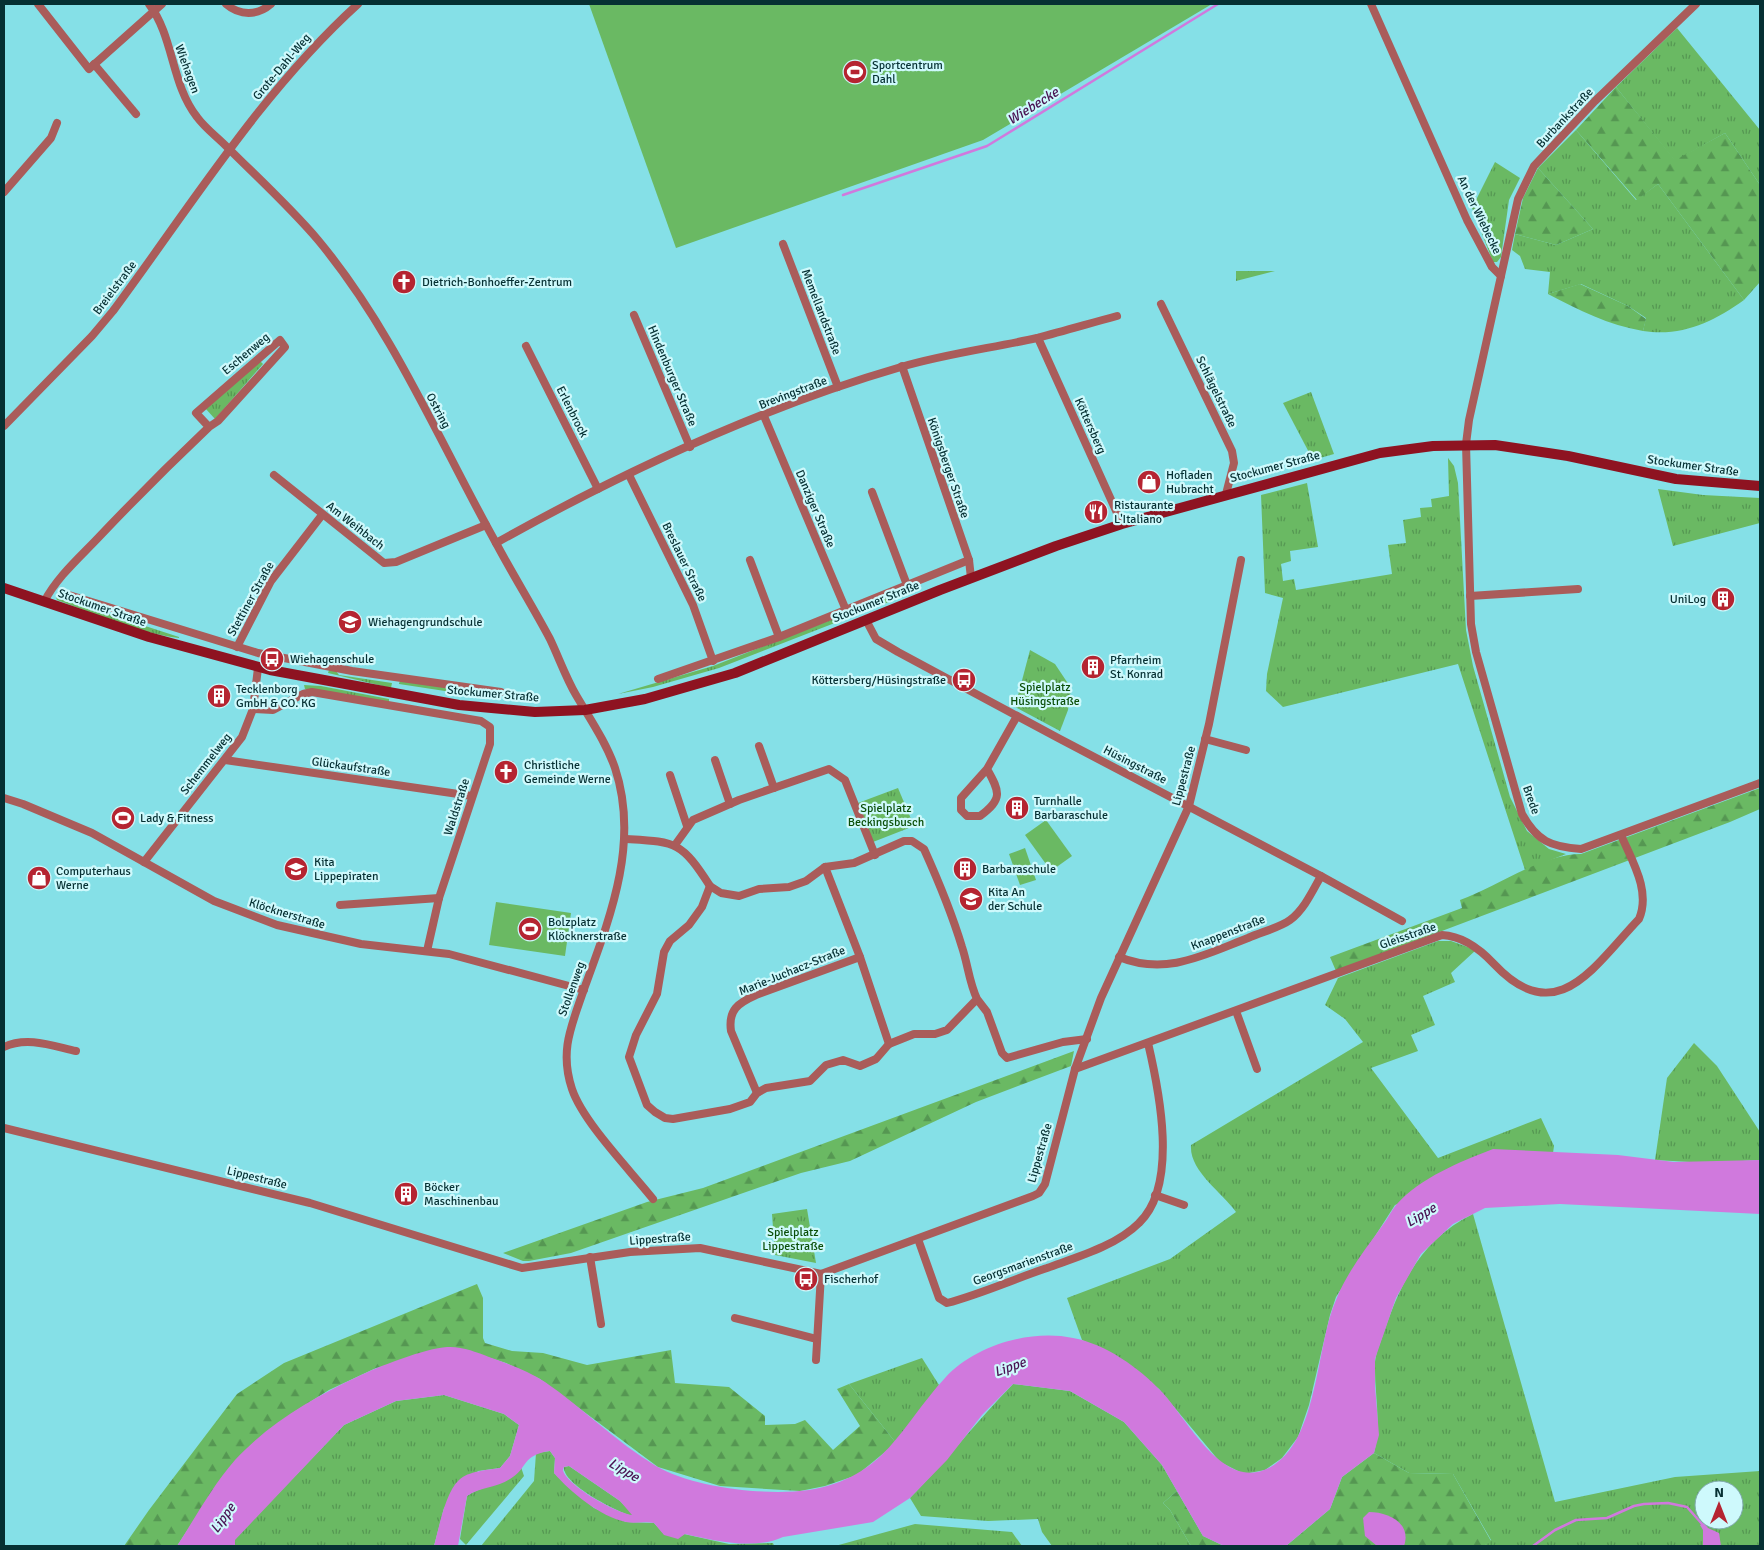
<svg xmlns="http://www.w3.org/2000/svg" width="1764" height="1550" viewBox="0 0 1764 1550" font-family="Signika,sans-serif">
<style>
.grass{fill:url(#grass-tufts);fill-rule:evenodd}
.forest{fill:url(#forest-firs)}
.pitch{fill:#6ab963}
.water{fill:#d079dd;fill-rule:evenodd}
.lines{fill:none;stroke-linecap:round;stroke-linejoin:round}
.stream{stroke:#d079dd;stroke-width:2.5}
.street{stroke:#aa5c5a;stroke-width:8}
.secondary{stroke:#8e1321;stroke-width:10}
.labels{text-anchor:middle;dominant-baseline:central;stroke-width:4.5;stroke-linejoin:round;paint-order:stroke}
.poi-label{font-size:12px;fill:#063033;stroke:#cef9fc;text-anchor:start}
.street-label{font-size:12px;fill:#063033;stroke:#cef9fc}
.park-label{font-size:12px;fill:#0b4f08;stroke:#cef9fc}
.water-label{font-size:14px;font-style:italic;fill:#491252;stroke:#cef9fc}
</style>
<defs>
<pattern id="grass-tufts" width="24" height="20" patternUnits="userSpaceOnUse" patternTransform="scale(1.25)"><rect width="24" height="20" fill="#6ab963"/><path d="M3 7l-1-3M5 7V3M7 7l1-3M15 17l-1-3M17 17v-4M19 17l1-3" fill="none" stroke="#559752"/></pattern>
<pattern id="forest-firs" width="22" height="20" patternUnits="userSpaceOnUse" patternTransform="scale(1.25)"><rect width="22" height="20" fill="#6ab963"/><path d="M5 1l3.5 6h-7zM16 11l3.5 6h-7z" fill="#559752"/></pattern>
</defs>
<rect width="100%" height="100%" fill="#85e0e7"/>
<g class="grass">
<polygon points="1677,28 1760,130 1760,185 1725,133 1675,161 1616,87"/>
<path d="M1576,130L1636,200L1658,184L1744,300C1713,322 1682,337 1643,331L1646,318L1628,306L1581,284L1548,294L1550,272L1525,269L1520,256L1512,250L1515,234L1556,245L1593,229L1538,168Z"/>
<polygon points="1495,162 1520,178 1509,200 1501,257 1497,262 1493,262 1472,208"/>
<polygon points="1236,271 1275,271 1236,281"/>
<polygon points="259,360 263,364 215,419 205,408"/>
<polygon points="1311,392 1334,454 1313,460 1283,403"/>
<polygon points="1448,458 1454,466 1458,483 1466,630 1473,666 1510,797 1527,831 1549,849 1566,854 1525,870 1458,664 1283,707 1266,691 1267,674 1283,598 1265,593 1261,495 1307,483 1318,547 1290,551 1291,561 1281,564 1283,581 1294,579 1296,590 1392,574 1388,545 1406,543 1403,520 1421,517 1420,508 1432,507 1431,499 1449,496"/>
<polygon points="1658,489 1703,495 1760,498 1760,523 1673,546"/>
<polygon points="915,587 916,589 912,593 719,668 653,687 618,694 713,666"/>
<path d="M56,597L179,637V638C137,633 96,614 57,600Z"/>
<polygon points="1030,650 1055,664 1071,688 1068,710 1060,731 1015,707"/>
<polygon points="329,670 336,671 339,675 392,683 391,688 328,673"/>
<polygon points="400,681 498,695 458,693 399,684"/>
<polygon points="304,685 321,686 389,699 389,702 305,689"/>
<polygon points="898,788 914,826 873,842 858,803"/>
<path d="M1438,941H1451L1476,950L1451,973L1455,982L1423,996L1435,1025L1411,1035L1418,1051L1371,1068L1438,1158L1541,1118L1554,1146L1553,1153L1540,1152L1395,1205L1336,1297L1330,1315L1309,1405L1298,1437L1282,1458L1265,1470L1244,1474L1220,1462L1159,1389L1121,1359L1082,1340L1067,1298L1170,1259L1236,1212C1222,1192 1189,1171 1191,1145L1363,1042L1345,1019L1325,1005L1338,978Z"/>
<polygon points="1694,1043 1717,1066 1760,1132 1760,1160 1707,1163 1655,1160 1667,1078"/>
<polygon points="807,1209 816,1263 775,1255 772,1214"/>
<path d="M1473,1214L1555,1502L1675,1477L1760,1471V1546H1484L1491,1540L1453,1474L1409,1473L1374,1453C1382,1423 1374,1393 1375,1362C1376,1351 1382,1339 1385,1329C1402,1279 1424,1238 1473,1214ZM1704,1490H1734V1520H1704Z"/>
<polygon points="922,1358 939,1385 896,1443 849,1384"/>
<path d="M1013,1384L1070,1391L1124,1422L1162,1465L1177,1491L1163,1503L1170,1510L1191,1546H1052L1042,1532L1038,1519L988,1521L921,1516L910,1498C946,1461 977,1421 1013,1384Z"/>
<polygon points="444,1395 504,1414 519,1425 510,1456 500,1468 478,1471 444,1508 434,1546 235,1546 234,1540 344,1425 396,1401"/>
<polygon points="550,1451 555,1458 554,1473 594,1508 626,1522 654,1523 664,1534 684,1534 729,1544 773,1543 774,1546 481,1546 534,1481 536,1453"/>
<path d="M569,1466L620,1501L633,1514L632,1516C617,1512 562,1484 564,1467Z"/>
<path d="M521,1467L524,1476L466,1545L460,1539L467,1496C488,1482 503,1490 521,1467Z"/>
<polygon points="915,1524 1012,1532 1022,1546 835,1546"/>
</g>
<g class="forest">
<polygon points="1616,87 1675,160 1725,133 1760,185 1760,282 1744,300 1658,184 1637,200 1576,130"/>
<polygon points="1538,168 1593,229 1556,245 1515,234 1523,198"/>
<path d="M1580,284L1628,306L1646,319L1643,331C1608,325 1579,310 1548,294Z"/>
<path d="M1760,788V809L1730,822L1336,971L1330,957L1462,908L1460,900C1497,887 1541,854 1581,854Z"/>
<polygon points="1074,1051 1071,1066 976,1102 850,1161 801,1173 571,1253 529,1261 523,1261 503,1253 647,1202 703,1188"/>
<polygon points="477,1284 483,1298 483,1338 485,1343 512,1351 543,1353 587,1365 671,1350 675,1383 729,1387 765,1416 765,1425 795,1424 805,1420 833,1450 860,1426 837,1389 849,1384 896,1443 857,1475 825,1486 800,1491 720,1486 658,1467 540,1379 506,1363 458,1348 376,1368 329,1390 294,1412 209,1497 177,1546 124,1546 149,1510 237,1394 284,1363"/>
<polygon points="1374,1453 1409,1473 1453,1474 1491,1541 1484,1546 1286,1546 1330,1509 1342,1477"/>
<polygon points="1177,1491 1203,1536 1224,1546 1191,1546 1170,1510 1163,1503"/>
</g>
<g class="pitch">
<polygon points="589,4 1212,4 983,140 676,248"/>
<polygon points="1046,820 1072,856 1051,871 1025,835"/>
<polygon points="1025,848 1036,880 1020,885 1009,854"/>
<polygon points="496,902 571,913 565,956 489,945"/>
</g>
<g class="water">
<path d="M1493,1149L1618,1155L1674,1162L1760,1160V1214L1560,1204L1485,1208L1453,1224L1421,1254L1396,1298L1375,1359V1386L1379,1435L1374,1453L1342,1477L1330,1509L1286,1546H1224L1203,1536L1162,1465L1124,1422L1070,1391L1013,1384L982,1415L947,1460L910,1498L873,1522L783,1537C755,1550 715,1541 685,1534L678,1539L664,1535L654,1523C644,1521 635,1524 626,1522C601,1517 570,1492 554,1473L555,1458L550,1451C521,1455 528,1469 510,1479C496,1488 480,1487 467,1496L458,1546H434C439,1528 445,1493 459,1480C468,1471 488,1470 500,1468L510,1456L519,1425L504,1414L444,1395L396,1401L344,1425L235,1540V1546H177C195,1518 213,1485 235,1460C268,1424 314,1397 357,1377C377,1367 426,1348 447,1347C461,1346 477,1352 489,1357C508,1364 528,1371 545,1382C583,1408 616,1442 656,1466C694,1488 766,1496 809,1490C886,1477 899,1428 945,1378C975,1345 1031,1329 1073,1338C1106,1344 1139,1368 1161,1391C1187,1418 1220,1487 1264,1470C1319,1449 1315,1347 1336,1300C1347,1272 1365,1250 1382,1226C1387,1220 1391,1211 1396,1205C1421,1177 1460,1162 1493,1149ZM569,1466L620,1501L632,1515C616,1513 566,1485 563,1470L564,1467Z"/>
<path d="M1369,1512C1388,1512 1412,1523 1404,1546H1377L1365,1536L1363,1518Z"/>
<polygon points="1704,1523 1708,1528 1719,1533 1721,1546 1703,1546 1703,1530 1700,1525"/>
</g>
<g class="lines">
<g class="stream">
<polyline points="843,195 987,146 1218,4"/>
<polyline points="1533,1546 1555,1530 1576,1520 1607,1518 1634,1506 1644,1504 1668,1503 1687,1507 1702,1524"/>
</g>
<g class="street">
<polyline points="38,4 89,69 162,4"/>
<path d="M149,4C174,37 171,84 197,117C205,128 216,136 226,146C257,177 290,207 318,240C393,330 439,441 496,543C513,575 533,607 550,639C559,658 566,678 576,695C590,719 606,742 615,768C640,843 610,918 584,989C572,1025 559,1050 572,1089C583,1122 630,1170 653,1199"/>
<path d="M226,4C240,16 257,16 271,4"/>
<path d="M1371,4L1467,220L1492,267L1501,276L1469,420L1466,444L1471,624L1476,652L1522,814C1537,841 1551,847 1581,849L1760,783"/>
<polyline points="94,64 136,114"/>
<polyline points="4,192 51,138 57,123"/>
<polyline points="783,244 838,387"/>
<polyline points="1501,276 1518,199 1534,166 1595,101 1696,4"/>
<polyline points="1161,304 1232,451 1234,463 1226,494"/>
<polyline points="634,315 690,447"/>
<polyline points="1038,338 1122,524"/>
<polyline points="526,346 598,489"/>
<polyline points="902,366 969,560 971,578"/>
<polyline points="764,416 846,610"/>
<path d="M4,426L92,336L113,311C191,206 261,92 358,4"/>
<polyline points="274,475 384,563 396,562 486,525"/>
<polyline points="629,475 693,605 713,661"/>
<polyline points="872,492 907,585"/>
<path d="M496,543C623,472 760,408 901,367C945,354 992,348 1037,338C1064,331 1091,323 1117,316"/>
<polyline points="750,560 779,637"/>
<polyline points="69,595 258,653 352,671 501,692"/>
<polyline points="1470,596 1578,589"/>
<path d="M44,602C57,577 79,558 98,538C134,500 171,463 209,427L218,421L285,347L280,340L196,413L209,427"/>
<polyline points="866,620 876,639 898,652 1060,739 1321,876 1402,921"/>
<polyline points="237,647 271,581 322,515"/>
<polyline points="658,679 779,637 969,560"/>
<polyline points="253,709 273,710 303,694 312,692 481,721 490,727 490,744 439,898 427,951"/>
<polyline points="1205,739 1246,750"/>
<polyline points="759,746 774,788"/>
<polyline points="225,760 472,796"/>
<polyline points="715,760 730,804"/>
<path d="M987,769C1000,792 1003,799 980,816H967L961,810V798L987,769L1017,716"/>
<polyline points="670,775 687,826"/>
<polyline points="4,798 23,804 92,833 214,901 277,925 361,944 449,954 584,990"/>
<path d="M626,839C676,842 681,841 710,886"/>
<polyline points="675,845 693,820 739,800 829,769 845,780 875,855"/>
<polyline points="144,862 242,737 253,709 258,668"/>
<polyline points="825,867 860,957 889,1044"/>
<polyline points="340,905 439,898"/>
<path d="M1119,957C1166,976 1204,955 1248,938C1261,932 1279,928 1290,920C1304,910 1313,890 1321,876"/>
<path d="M977,999C969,982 968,965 962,947C952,914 938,880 924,849L912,841H904L854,863L825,867L806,881L789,887L759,889L739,896L721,893L710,886L702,907L689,925L670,941L664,952L657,994L636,1035L629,1057L647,1105L655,1112L665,1118L673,1119L730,1109L750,1102L757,1093L766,1088L810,1081L826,1065L843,1060L860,1066L876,1059L889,1044L914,1034H935L947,1030L977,999L987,1012L1002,1053L1007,1058L1063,1042L1087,1039"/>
<polyline points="1236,1011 1257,1069"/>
<path d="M4,1047C27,1036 53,1046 76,1051"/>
<path d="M1075,1069L1442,935C1463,936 1480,949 1494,964C1557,1031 1594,966 1639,919C1651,891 1632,861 1621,835"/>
<path d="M757,1093L731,1031C728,1010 738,1003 756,995L860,957"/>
<polyline points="4,1128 310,1203 522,1268 630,1252 700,1248 821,1274 1033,1196 1039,1193 1045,1184 1075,1069 1101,998 1189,806 1209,724 1241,560"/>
<polyline points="1155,1195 1184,1205"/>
<path d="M918,1239L939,1298L947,1303C981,1294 1014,1279 1047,1268C1077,1257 1116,1246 1139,1223C1179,1185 1159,1090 1148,1043"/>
<polyline points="590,1257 601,1324"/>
<polyline points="735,1318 817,1339"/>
<polyline points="816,1360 821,1274"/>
</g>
<polyline class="secondary" points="4,588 149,637 270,670 459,705 535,712 585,710 645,699 735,673 940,590 1056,546 1122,524 1380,453 1433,446 1495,445 1568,456 1676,479 1760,486"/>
</g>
<defs>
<g id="stadium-disc" transform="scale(1.25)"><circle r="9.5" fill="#b52431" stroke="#cef9fc"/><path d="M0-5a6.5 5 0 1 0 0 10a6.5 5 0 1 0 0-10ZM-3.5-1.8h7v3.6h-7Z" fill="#fff"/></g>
<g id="church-disc" transform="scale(1.25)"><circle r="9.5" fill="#b52431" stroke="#cef9fc"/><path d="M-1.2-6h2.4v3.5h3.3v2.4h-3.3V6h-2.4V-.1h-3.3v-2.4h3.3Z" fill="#fff"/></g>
<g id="shop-disc" transform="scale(1.25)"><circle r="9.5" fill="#b52431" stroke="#cef9fc"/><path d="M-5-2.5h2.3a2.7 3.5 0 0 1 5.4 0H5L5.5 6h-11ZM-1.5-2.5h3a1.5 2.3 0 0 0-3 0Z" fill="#fff"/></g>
<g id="restaurant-disc" transform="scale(1.25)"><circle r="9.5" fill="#b52431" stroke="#cef9fc"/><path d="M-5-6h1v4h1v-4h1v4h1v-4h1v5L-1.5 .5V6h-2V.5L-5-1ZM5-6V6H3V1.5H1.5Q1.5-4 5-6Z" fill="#fff"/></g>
<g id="building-disc" transform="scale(1.25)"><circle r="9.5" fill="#b52431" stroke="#cef9fc"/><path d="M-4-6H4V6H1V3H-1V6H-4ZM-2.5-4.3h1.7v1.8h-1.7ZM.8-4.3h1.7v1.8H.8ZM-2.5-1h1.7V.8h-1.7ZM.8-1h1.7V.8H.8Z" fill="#fff"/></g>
<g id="school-disc" transform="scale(1.25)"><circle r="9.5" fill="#b52431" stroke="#cef9fc"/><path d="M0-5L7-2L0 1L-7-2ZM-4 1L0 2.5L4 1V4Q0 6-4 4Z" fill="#fff"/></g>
<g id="bus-disc" transform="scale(1.25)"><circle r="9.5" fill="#b52431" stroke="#cef9fc"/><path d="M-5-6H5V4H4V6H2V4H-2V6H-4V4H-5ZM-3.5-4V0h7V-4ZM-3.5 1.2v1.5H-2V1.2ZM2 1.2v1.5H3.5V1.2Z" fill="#fff"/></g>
</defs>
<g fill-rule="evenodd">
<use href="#stadium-disc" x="855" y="72"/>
<use href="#church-disc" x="404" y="282"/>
<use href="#shop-disc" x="1149" y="482"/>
<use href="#restaurant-disc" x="1096" y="512"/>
<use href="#building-disc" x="1723" y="599"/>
<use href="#school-disc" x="350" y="622"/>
<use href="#bus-disc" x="272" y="659"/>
<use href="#building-disc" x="1093" y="667"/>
<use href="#bus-disc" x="964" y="680"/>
<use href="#building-disc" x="219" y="696"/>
<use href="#church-disc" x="506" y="772"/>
<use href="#building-disc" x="1017" y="808"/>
<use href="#stadium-disc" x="123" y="818"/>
<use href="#school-disc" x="296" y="869"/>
<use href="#building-disc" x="965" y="869"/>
<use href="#shop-disc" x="39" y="878"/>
<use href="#school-disc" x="971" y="899"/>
<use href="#stadium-disc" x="530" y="929"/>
<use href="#building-disc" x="406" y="1194"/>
<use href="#bus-disc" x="806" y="1279"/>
</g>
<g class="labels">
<g class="poi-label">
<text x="872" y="65">Sportcentrum<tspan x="872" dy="14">Dahl</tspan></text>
<text x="422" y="282">Dietrich-Bonhoeffer-Zentrum</text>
<text x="1166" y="475">Hofladen<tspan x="1166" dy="14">Hubracht</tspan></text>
<text x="1114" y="505">Ristaurante<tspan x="1114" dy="14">L'Italiano</tspan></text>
<text x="1706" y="599" text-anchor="end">UniLog</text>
<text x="368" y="622">Wiehagengrundschule</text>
<text x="290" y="659">Wiehagenschule</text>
<text x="1110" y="660">Pfarrheim<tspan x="1110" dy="14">St. Konrad</tspan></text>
<text x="946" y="680" text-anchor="end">Köttersberg/Hüsingstraße</text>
<text x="236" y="689">Tecklenborg<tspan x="236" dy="14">GmbH &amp; CO. KG</tspan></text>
<text x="524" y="765">Christliche<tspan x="524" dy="14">Gemeinde Werne</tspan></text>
<text x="1034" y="801">Turnhalle<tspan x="1034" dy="14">Barbaraschule</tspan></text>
<text x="140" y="818">Lady &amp; Fitness</text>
<text x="314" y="862">Kita<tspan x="314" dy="14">Lippepiraten</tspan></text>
<text x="982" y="869">Barbaraschule</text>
<text x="56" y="871">Computerhaus<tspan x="56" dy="14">Werne</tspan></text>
<text x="988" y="892">Kita An<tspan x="988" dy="14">der Schule</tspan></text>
<text x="548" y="922">Bolzplatz<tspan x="548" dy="14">Klöcknerstraße</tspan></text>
<text x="424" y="1187">Böcker<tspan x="424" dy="14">Maschinenbau</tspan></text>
<text x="824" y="1279">Fischerhof</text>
</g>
<g class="street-label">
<text transform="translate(282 67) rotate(-50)">Grote-Dahl-Weg</text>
<text transform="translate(187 69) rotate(70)">Wiehagen</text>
<text transform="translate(1565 118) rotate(-47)">Burbankstraße</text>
<text transform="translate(1479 215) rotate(64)">An der Wiebecke</text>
<text transform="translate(115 288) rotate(-53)">Breielstraße</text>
<text transform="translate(821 312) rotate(69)">Memellandstraße</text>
<text transform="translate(246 354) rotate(-40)">Eschenweg</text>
<text transform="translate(672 376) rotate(67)">Hindenburger Straße</text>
<text transform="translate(1216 392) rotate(64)">Schlägelstraße</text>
<text transform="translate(793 393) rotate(-21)">Brevingstraße</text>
<text transform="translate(438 411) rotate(62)">Ostring</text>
<text transform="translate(572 412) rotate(63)">Erlenbrock</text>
<text transform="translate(1090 426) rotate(66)">Köttersberg</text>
<text transform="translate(1693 466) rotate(8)">Stockumer Straße</text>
<text transform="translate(1275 467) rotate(-15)">Stockumer Straße</text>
<text transform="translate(948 468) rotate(71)">Königsberger Straße</text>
<text transform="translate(815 509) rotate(67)">Danziger Straße</text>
<text transform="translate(355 526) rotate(38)">Am Weihbach</text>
<text transform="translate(684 562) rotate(64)">Breslauer Straße</text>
<text transform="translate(251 599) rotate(-61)">Stettiner Straße</text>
<text transform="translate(876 602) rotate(-22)">Stockumer Straße</text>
<text transform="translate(102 608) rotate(19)">Stockumer Straße</text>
<text transform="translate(493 694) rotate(5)">Stockumer Straße</text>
<text transform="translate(206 764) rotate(-52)">Schemmelweg</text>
<text transform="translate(1135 765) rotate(27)">Hüsingstraße</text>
<text transform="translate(351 767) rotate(8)">Glückaufstraße</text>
<text transform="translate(1184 776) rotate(-75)">Lippestraße</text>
<text transform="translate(1531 800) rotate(70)">Brede</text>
<text transform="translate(457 807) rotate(-72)">Waldstraße</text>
<text transform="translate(287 914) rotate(17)">Klöcknerstraße</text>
<text transform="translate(1228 933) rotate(-21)">Knappenstraße</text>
<text transform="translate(1408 936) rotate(-19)">Gleisstraße</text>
<text transform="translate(792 971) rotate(-22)">Marie-Juchacz-Straße</text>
<text transform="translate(572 989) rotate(-70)">Stollenweg</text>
<text transform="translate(1040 1153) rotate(-74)">Lippestraße</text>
<text transform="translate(257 1178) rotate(14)">Lippestraße</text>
<text transform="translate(660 1239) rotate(-4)">Lippestraße</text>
<text transform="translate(1023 1264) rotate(-20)">Georgsmarienstraße</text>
</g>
<g class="park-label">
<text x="1045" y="687">Spielplatz<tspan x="1045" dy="14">Hüsingstraße</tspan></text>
<text x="886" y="808">Spielplatz<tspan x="886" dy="14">Beckingsbusch</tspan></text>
<text x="793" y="1232">Spielplatz<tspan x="793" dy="14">Lippestraße</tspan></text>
</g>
<g class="water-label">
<text transform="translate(1033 106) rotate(-32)">Wiebecke</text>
<text transform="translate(1421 1215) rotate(-31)">Lippe</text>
<text transform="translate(1010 1367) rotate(-20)">Lippe</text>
<text transform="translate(624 1470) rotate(30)">Lippe</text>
<text transform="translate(223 1518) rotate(-55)">Lippe</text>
</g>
</g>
<rect width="1764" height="1550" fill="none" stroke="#063033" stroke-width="10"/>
<g transform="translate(1719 1505)"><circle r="24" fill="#cef9fc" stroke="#7ea9ac"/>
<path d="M0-4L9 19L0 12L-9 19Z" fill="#b52431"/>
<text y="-8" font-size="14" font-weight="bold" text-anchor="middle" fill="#063033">N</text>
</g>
</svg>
